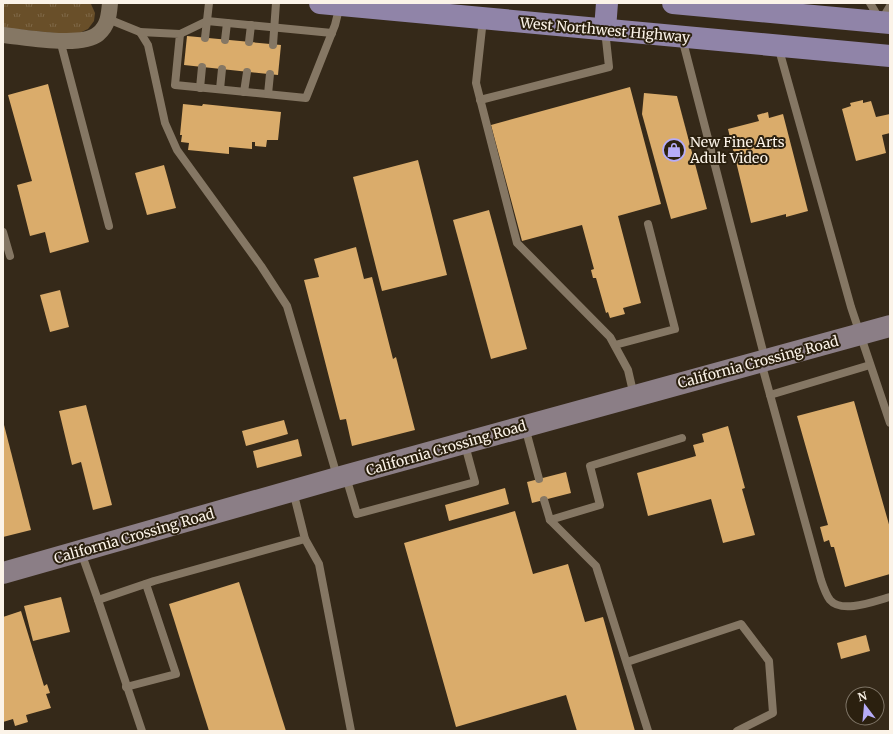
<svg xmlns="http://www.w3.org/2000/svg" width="893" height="734" viewBox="0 0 893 734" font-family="Merriweather,serif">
<defs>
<pattern id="grass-tufts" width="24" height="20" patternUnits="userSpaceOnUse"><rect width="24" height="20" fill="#694f29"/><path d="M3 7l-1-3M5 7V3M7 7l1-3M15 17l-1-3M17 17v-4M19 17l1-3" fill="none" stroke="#7f6948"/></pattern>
</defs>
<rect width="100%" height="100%" fill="#352919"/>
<polygon fill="url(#grass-tufts)" points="3,3 91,4 95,13 94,21 88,29 75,35 3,28"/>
<g fill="#daac6b">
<polygon points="187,36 281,45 278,75 184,65"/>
<polygon points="48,84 89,242 50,253 45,232 30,236 17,185 32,181 8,95"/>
<polygon points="630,87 661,204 618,216 641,303 623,308 625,314 610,318 608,312 606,313 596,278 593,278 591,270 594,269 582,225 522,241 491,125"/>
<polygon points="644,93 677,96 707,209 671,219 642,114"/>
<polygon points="863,100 863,103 871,101 876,117 890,114 890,133 882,135 886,153 856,161 842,109 851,106 850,103"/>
<polygon points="183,104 202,106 203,104 281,112 278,140 267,140 266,147 255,146 255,142 252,142 252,149 229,147 229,154 188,150 189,143 181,142 182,135 180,135"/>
<polygon points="768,112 769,118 783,114 808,211 786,217 786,214 751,223 728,129 759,121 757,115"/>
<polygon points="418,160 447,275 382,291 353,177"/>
<polygon points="164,165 176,208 147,215 135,173"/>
<polygon points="489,210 527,349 491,359 453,220"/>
<polygon points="356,247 364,279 372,277 393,359 396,357 415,430 352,446 346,419 340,420 304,280 319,277 314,259"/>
<polygon points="60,290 69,327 50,332 40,295"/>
<polygon points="854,401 890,528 890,574 845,587 834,547 831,547 829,540 824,542 820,527 828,525 797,416"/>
<polygon points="86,405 112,505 93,510 81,462 72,465 59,411"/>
<polygon points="284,420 288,434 246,446 242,431"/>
<polygon points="3,421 31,530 3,537"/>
<polygon points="728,426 745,488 742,489 755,535 723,543 711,499 648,516 637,473 696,456 693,445 704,442 702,434"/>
<polygon points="298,439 302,456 257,468 253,451"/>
<polygon points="566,472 571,493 532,503 527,482"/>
<polygon points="505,488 509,504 449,521 445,505"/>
<polygon points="515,511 533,574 568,564 585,622 603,617 635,731 577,731 566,695 456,727 404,543"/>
<polygon points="239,582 286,731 209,731 169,604"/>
<polygon points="61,597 70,632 33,641 24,606"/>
<polygon points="21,611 44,686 47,684 50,693 46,694 51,708 26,715 28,722 15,726 13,719 3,722 3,617"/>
<polygon points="866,635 870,651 841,659 837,643"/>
</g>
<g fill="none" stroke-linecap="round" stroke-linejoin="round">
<g stroke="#857764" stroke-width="8">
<polyline points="870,3 880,20"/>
<polyline points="108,19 140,32 148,45 165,123 177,150 261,266 287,306 337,476"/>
<polyline points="483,19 476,83 517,243 610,337 628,370 634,396"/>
<polyline points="881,21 890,6"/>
<polyline points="140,32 180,34 175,85 306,98 335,25 340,5"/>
<polyline points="180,34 207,21 332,33"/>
<polyline points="205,38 209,3"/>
<polyline points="682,38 765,359"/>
<polyline points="60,40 109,226"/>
<polyline points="225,40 227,23"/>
<polyline points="249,42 251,25"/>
<polyline points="273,45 276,3"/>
<polyline points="778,46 851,307 890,423"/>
<polyline points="200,88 202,67"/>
<polyline points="220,89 222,69"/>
<polyline points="244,92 247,72"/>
<polyline points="268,94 270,74"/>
<polyline points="480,100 609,67 605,30"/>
<polyline points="3,232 10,256"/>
<polyline points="615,345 675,329 648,224"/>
<path d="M 761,362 L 821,580 C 823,586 826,595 830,600 C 842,614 875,601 890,597"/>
<polyline points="770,395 870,365"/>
<polyline points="525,427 539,479"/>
<polyline points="346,477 357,514 475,482 465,445"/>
<polyline points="544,500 550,520 600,505 590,466 682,438"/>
<polyline points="550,520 596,566 648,731"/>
<polyline points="305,539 319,564 351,731"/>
<polyline points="81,552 98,600"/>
<polyline points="627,662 741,624 769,661 773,713 737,731"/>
<polyline points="126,687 176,674 146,584"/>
<polyline points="142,731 98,600 154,581 305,539 293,491"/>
</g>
<path stroke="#857764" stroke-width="16" d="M 3,35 C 25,37 81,48 98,34 C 108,26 109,15 110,3"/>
<polyline stroke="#8b7e86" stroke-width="22" points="3,573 337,478 890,326"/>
<g stroke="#9084a8" stroke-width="22">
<polyline points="320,3 890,56"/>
<polyline points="673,3 890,23"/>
<polyline points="605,29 607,3"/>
</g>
</g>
<defs>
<g id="shop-ring" transform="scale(1.15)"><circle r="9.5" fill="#2b200f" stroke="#b6acf8" stroke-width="1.5"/><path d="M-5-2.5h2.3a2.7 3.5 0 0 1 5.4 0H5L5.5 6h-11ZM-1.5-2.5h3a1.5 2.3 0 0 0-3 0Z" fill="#b6acf8"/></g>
</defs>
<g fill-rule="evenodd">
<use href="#shop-ring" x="674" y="150"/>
</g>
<g text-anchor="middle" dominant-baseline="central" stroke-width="4" stroke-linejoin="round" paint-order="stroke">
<g font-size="14" fill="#fbf3e8" stroke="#2b200f">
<text transform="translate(605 30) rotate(5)">West Northwest Highway</text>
<text transform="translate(758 362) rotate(-15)">California Crossing Road</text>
<text transform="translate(446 448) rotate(-16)">California Crossing Road</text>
<text transform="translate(134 536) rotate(-16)">California Crossing Road</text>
</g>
<g font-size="14" fill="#fbf3e8" stroke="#2b200f" text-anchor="start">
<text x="690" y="142">New Fine Arts<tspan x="690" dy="16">Adult Video</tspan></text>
</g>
</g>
<rect width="893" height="734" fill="none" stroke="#fbf3e8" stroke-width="8"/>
<g transform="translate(865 706) rotate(344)"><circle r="19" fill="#2b200f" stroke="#7e7466"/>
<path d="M0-3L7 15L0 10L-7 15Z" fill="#b6acf8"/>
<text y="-6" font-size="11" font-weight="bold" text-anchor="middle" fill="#fbf3e8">N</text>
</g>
</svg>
